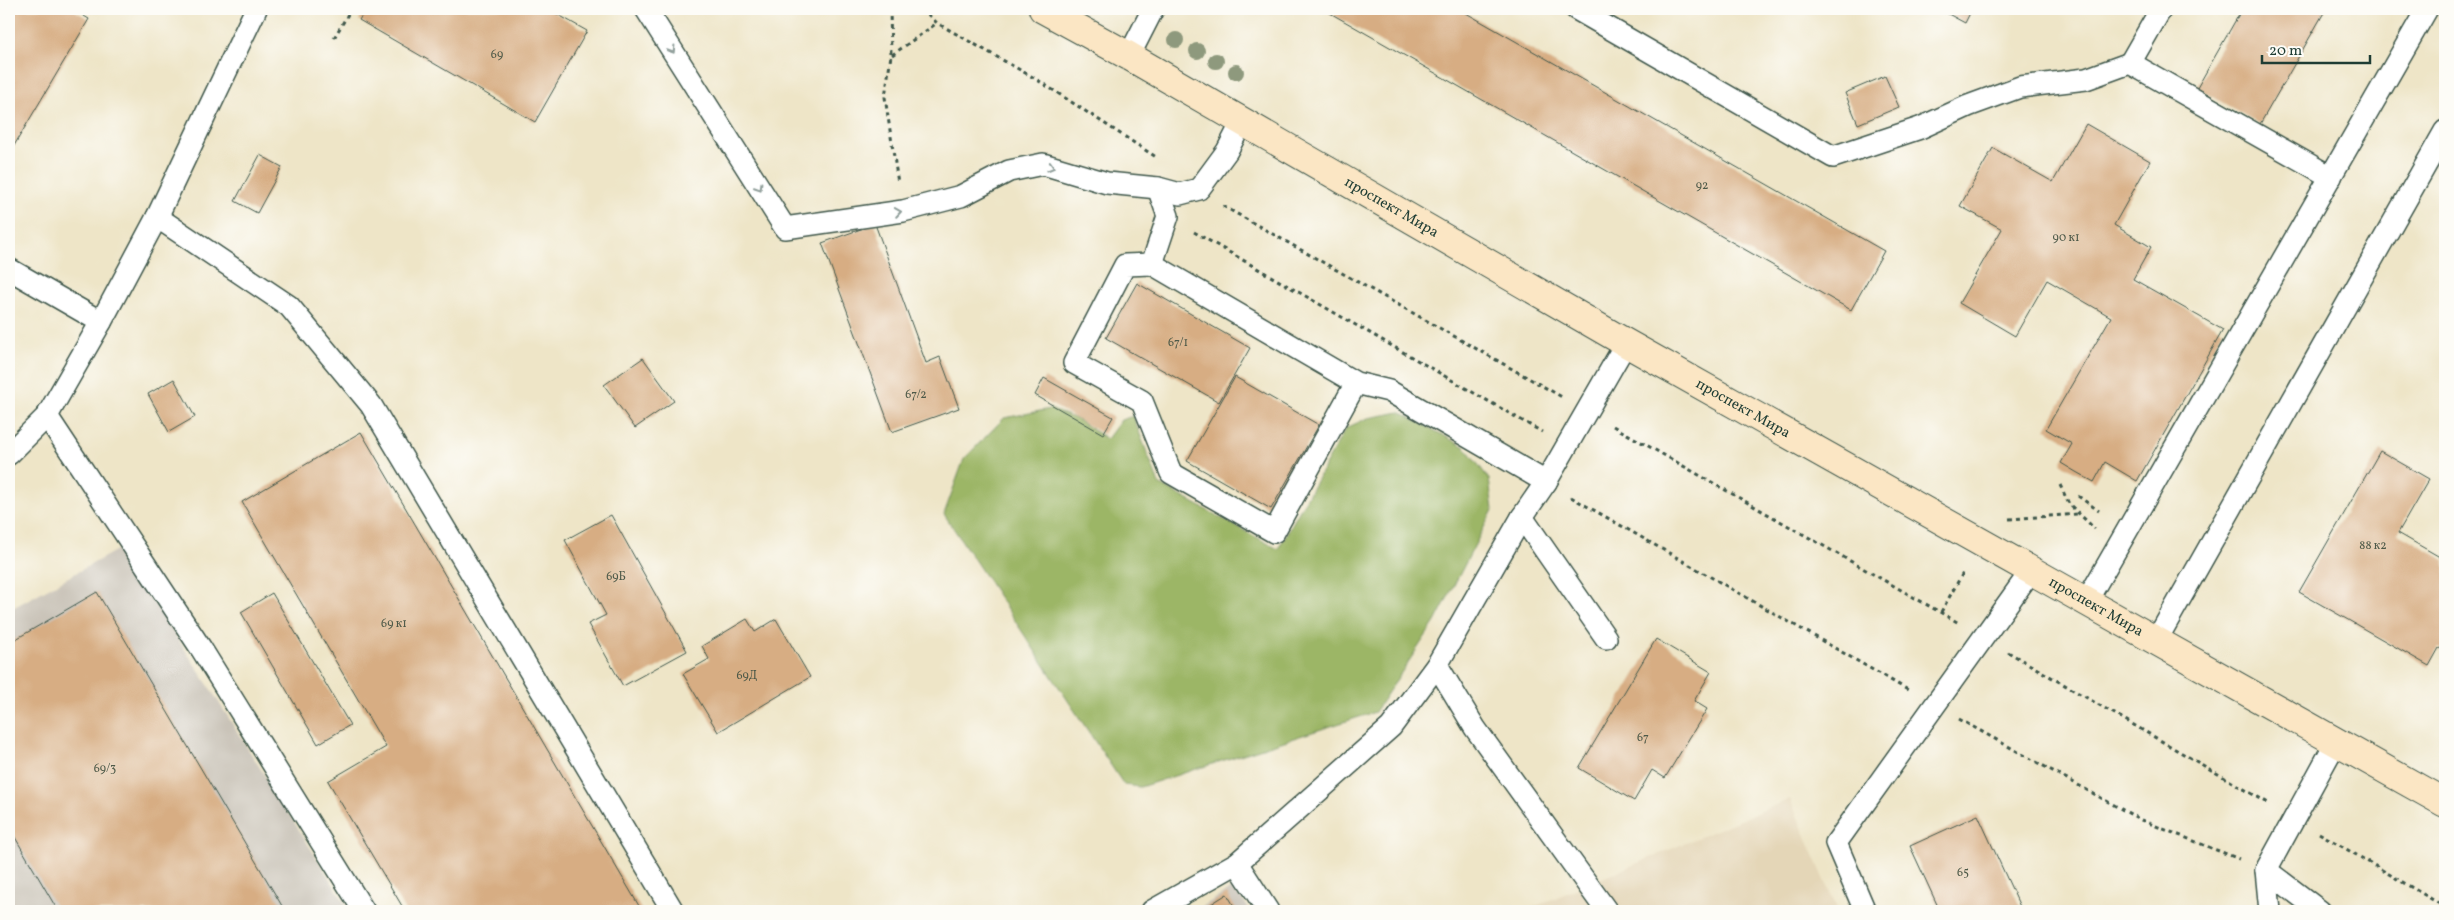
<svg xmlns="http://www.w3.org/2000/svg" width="2454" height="920" viewBox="0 0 2454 920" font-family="Vollkorn,serif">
<rect width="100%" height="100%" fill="#fdfcf7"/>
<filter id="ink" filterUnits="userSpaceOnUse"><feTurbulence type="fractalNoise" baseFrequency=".02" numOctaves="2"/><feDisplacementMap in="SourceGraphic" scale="10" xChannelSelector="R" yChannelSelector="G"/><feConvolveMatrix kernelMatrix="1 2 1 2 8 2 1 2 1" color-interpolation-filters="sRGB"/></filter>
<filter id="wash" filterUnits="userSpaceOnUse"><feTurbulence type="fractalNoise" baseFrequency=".0096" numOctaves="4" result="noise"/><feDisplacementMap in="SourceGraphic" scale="20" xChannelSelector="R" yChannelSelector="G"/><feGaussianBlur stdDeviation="1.12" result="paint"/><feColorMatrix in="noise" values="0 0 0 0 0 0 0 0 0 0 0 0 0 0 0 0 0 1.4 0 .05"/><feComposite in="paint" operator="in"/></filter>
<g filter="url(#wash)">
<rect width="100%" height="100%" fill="#eee5c7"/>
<polygon fill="#e4d6b7" points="1790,799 1838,911 1524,911"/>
<g fill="#c9c3b8">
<polygon points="119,549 208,685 350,911 9,911 9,610"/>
<polygon points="1233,888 1251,911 1195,911"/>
</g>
<polygon fill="#9cb666" stroke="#5e7a4d" points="1050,409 1076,419 1107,439 1121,420 1133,416 1159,484 1278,549 1346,428 1368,418 1400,412 1465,447 1489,479 1493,510 1435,622 1375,712 1140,787 1124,785 944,514 964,459 1004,418"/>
<g id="blocks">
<g fill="#d7ad83">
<polygon points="9,9 72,9 89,19 12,149 9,147"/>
<polygon points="366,9 548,9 587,31 535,122 359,20"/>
<polygon points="1323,9 1459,9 1884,251 1851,310"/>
<polygon points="1939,9 1972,9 1965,23"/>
<polygon points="2242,9 2326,9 2260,124 2197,88"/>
<polygon points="1885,76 1899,107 1858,124 1845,93"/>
<polygon points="2086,124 2150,161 2114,225 2151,247 2133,279 2223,330 2137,481 2105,462 2094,482 2076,472 2061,463 2072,444 2046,429 2111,317 2047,280 2015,336 1959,303 2002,229 1960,206 1993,148 2053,182"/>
<polygon points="260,155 282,167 257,213 235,201"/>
<polygon points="875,224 926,363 940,357 959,408 892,432 822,243"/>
<polygon points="1137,283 1250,348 1219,402 1106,338"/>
<polygon points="9,349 13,370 9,380"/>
<polygon points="643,358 674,401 635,428 604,385"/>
<polygon points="1235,377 1319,425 1271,509 1187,461"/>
<polygon points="1044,378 1113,417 1103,434 1035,395"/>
<polygon points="174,379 195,417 169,432 148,394"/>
<polygon points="361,432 642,911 405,911 328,781 386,747 242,502"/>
<polygon points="2380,451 2429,479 2398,533 2445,560 2445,651 2439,648 2429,666 2299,592"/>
<polygon points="611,515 687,651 623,686 588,624 606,615 565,540"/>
<polygon points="97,592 167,711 285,911 58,911 9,827 9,643"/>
<polygon points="272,593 350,725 318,744 241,612"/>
<polygon points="747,619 755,632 776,619 810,677 718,732 683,674 709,659 702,646"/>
<polygon points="1656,639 1711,672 1694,701 1707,709 1665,778 1652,770 1634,801 1579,768"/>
<polygon points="1978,815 2022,911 1940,911 1910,846"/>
<polygon points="1227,894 1237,911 1200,911"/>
</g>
</g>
</g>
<g filter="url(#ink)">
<use href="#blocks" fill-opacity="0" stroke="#3e564a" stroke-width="1"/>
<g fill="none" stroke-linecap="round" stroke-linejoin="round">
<g stroke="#3e564a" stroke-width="24">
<g id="service">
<polyline points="646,9 785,228 903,211 961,196 1009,171 1043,164 1107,183 1158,188 1180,194 1199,189 1227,151 1242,122"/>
<polyline points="1576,9 1833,157 1920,128 1968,106 2020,87 2086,79 2130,63 2331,177"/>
<polyline points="1129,56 1153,9"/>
<polyline points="2130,63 2161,9"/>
<polyline points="157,217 289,306 371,405 673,911"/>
<polyline points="1152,264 1168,216 1158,188"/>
<polyline points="9,269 101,322"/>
<polyline points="1356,383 1274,532 1171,473 1142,401 1074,363 1125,265 1152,264 1356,383 1389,391 1546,482"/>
<polyline points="47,416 202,650 364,911"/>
<polyline points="9,454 47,416 101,322 157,217 256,9"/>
<polyline points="1522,517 1606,638"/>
<polyline points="2086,602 2427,9"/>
<polyline points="2156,641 2445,131"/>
<polyline points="1437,665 1475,728 1606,910"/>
<polyline points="1237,863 1268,911"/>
<polyline points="2266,870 2320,911"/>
<polyline points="1152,911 1237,863 1391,727 1437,665 1522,517 1546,482 1626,343"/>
<polyline points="1865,911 1836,843 2031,571"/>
<polyline points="2270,911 2266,870 2336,742"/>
</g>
</g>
<g stroke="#3e564a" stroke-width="30">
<g id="secondary">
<path id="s1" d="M 1043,9 L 1129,56 L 1626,343 L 2445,803"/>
</g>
</g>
<g stroke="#3e564a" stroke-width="3" stroke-dasharray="4 4" stroke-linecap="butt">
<polyline points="890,9 891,55 885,97 898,183"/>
<polyline points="922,9 937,23 1036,79 1156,157"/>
<polyline points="334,38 351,9"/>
<polyline points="892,55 937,23"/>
<polyline points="1223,206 1562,397"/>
<polyline points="1194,232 1542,432"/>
<polyline points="1613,426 1959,623"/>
<polyline points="2060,485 2069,504 2095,529"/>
<polyline points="2078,496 2099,511"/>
<polyline points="1571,497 1908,690"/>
<polyline points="2009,519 2078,514"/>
<polyline points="1941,612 1964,571"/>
<polyline points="2008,652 2268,803"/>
<polyline points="1959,719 2141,820 2239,859"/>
<polyline points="2319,833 2445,907"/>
</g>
<use href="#service" stroke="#fff" stroke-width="21"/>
<use href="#secondary" stroke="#fbe6c4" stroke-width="28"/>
</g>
<g fill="#8e997d">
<circle cx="1176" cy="40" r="8"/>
<circle cx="1197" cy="51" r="8"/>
<circle cx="1216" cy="61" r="8"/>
<circle cx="1236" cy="72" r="8"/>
</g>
<defs><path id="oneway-chevron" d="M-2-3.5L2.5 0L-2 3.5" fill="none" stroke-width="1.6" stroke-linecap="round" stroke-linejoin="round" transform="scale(1.25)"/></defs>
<g stroke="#8f9e9a">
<use href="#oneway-chevron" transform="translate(672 50) rotate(58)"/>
<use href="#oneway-chevron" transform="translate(1051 167) rotate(16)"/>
<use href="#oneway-chevron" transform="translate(759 187) rotate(58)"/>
<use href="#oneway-chevron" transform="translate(898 212) rotate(-9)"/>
</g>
</g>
<g text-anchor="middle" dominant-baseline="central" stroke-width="4" stroke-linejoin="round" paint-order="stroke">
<g font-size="12" fill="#4d5948">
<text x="497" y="55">69</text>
<text x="1702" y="186">92</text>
<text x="2066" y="238">90 к1</text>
<text x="1178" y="343">67/1</text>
<text x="916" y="395">67/2</text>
<text x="2373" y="546">88 к2</text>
<text x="616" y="577">69Б</text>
<text x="394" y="624">69 к1</text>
<text x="747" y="676">69Д</text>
<text x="1643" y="738">67</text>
<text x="105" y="769">69/3</text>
<text x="1963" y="873">65</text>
</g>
<g font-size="15" fill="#1f3d34" stroke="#fdfcf7">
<text stroke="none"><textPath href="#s1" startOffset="401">проспект Мира</textPath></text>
<text stroke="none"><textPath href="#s1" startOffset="806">проспект Мира</textPath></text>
<text stroke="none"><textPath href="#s1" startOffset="1211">проспект Мира</textPath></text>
</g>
</g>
<rect width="2454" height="920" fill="none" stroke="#fdfcf7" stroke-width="30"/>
<path d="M2262 55v8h108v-8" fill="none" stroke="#1f3d34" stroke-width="2.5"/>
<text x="2269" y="55" font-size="15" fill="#1f3d34" stroke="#fdfcf7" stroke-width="4" paint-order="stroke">20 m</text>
</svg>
